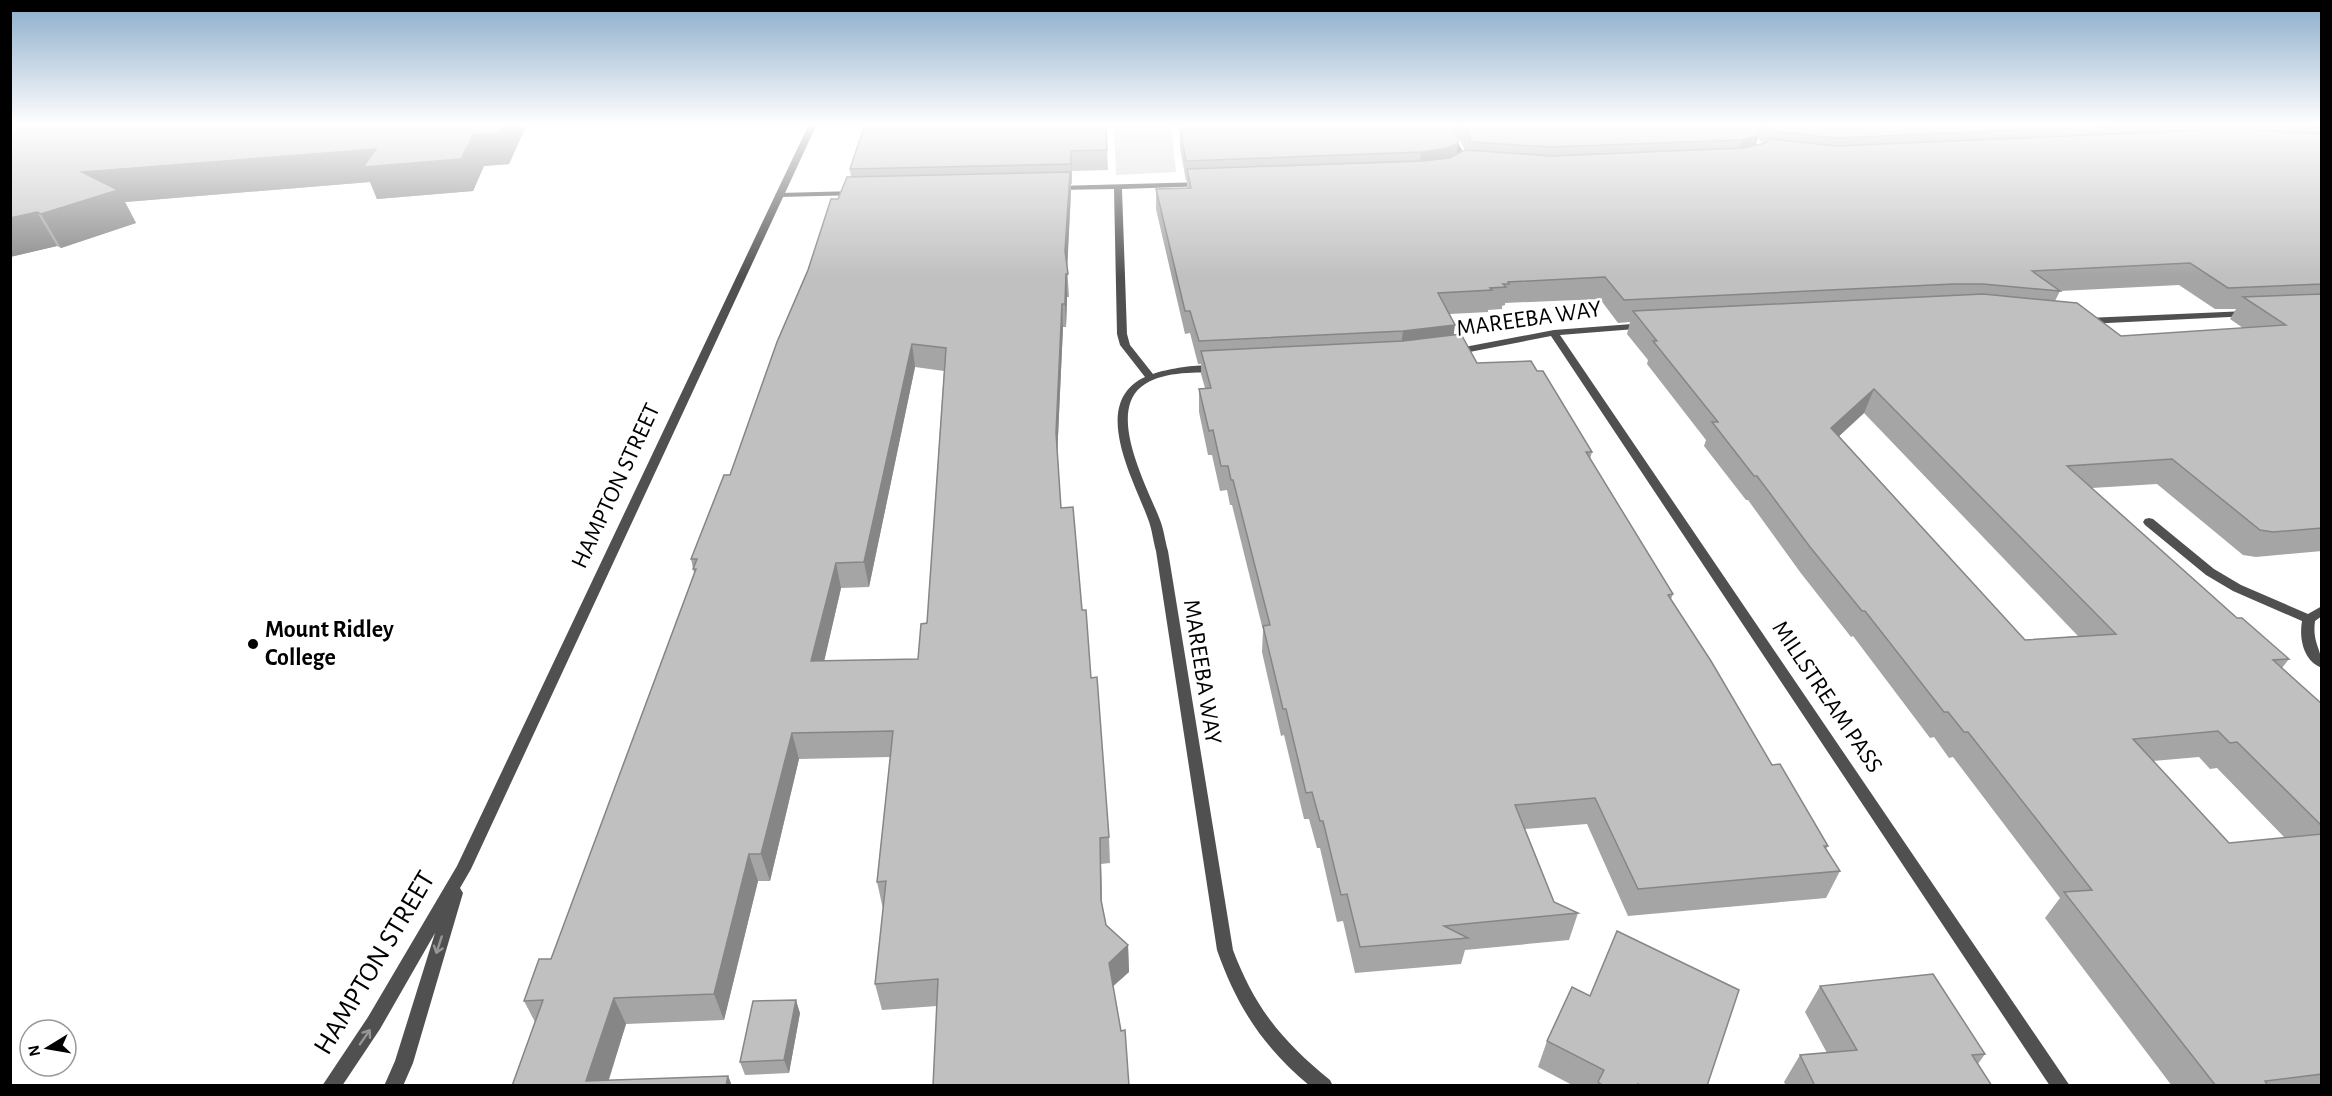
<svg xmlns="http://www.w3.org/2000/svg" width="2332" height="1096" viewBox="0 0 2332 1096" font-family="'Alegreya Sans',sans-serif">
<rect width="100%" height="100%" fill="#fff"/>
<polygon fill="#d7d7d7" points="1114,124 1171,124 1176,172 1116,175"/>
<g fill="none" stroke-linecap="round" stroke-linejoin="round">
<g fill="#505050" fill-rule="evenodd">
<polygon points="1441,124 1447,124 1465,155 1464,167 1457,165 1457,155"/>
<path d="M 1204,182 L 1208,184 L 1207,186 L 1122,189 L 1127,334 L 1130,345 L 1153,374 C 1167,369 1209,361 1221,369 L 1216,372 C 1192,373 1161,371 1141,387 C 1107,415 1148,488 1160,520 C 1164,530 1165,541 1168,551 L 1233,950 C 1255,1008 1282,1041 1330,1080 L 1333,1086 L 1310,1086 C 1263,1047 1237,1007 1217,950 L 1156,551 C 1153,540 1152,529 1148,519 C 1134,480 1089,403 1145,377 L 1120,345 L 1117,334 L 1114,189 L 1056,190 L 1052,188 L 1056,186 Z"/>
<polygon points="856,191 860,193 859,195 779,197 775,195 779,193"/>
<polygon points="2247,311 2252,314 2250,316 2087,324 2082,321 2087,318"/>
<polygon points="1645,323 1648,324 1648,328 1560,335 2070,1086 2050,1086 1551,336 1454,355 1449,352 1454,349 1554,330"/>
<path d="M 2149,518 L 2153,519 L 2214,569 L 2241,585 L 2308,614 L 2322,606 L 2322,616 L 2315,621 C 2312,644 2322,648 2322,668 C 2303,661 2299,638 2302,621 L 2233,591 L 2206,575 L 2145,525 L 2143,522 L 2145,519 Z"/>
</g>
<polygon fill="#505050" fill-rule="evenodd" points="809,124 817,124 471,869 460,888 463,893 413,1063 403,1086 384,1086 395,1061 435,933 380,1029 342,1086 322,1086 368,1017 457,866"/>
</g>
<g fill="#a5a5a5" fill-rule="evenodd">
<polygon points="10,124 527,124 509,164 484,166 473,191 377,199 370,182 125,202 136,223 61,248 57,246 10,257"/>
<path d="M 1106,124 L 1108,170 L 1072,171 L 1072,184 L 1071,184 L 1071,192 L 1067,265 L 1069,297 L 1067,297 L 1066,327 L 1063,327 L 1057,458 L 1061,508 L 1082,610 L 1109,837 L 1110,863 L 1101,864 L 1102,905 L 1106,925 L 1128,945 L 1129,972 L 1113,986 L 1129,1086 L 937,1006 L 882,1010 L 875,984 L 883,909 L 877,882 L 890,757 L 799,759 L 770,881 L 758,881 L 724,1020 L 626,1024 L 608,1080 L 728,1076 L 732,1086 L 512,1086 L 535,1022 L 524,1001 L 551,959 L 694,573 L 691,559 L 730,475 L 838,199 L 851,177 L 850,169 ZM 915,367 L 944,371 L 927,623 L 918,659 L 824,661 L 841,588 L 869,587 Z"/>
<path d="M 1187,124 L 2322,124 L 2322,551 L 2256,557 L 2243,555 L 2157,484 L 2092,488 L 2237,618 L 2289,659 L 2282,668 L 2322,704 L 2322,1086 L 2172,1086 L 2045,918 L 2060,898 L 1953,757 L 1949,758 L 1934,737 L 1930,738 L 1853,636 L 1851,637 L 1800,572 L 1748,500 L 1746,500 L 1704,446 L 1706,440 L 1647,364 L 1648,360 L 1627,334 L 1630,322 L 1618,323 L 1600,299 L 1505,303 L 1505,305 L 1502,306 L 1502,309 L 1488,310 L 1488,312 L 1450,314 L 1454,335 L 1477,363 L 1537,371 L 1592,452 L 1590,459 L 1673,594 L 1671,599 L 1772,765 L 1828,846 L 1826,849 L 1840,871 L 1826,898 L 1628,916 L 1587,824 L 1525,829 L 1554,902 L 1578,913 L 1569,940 L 1465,950 L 1461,964 L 1355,973 L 1343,921 L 1337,922 L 1320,848 L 1317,848 L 1309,819 L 1304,819 L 1284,735 L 1281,736 L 1262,652 L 1263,630 L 1232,505 L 1230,505 L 1227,490 L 1220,491 L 1212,455 L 1208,455 L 1199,412 L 1199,389 L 1205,388 L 1201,374 L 1201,364 L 1198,364 L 1190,333 L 1185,334 L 1156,209 L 1156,189 L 1187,188 L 1187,181 L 1186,181 L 1180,148 L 1180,129 L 1187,129 ZM 1458,137 L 1465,150 L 1456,155 L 1458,143 ZM 1758,138 L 1763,144 L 1756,145 ZM 2179,285 L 2215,309 L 2236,309 L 2230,319 L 2243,328 L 2121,336 L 2055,301 L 2060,291 ZM 1864,413 L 2078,636 L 2025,640 L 1839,436 ZM 2199,757 L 2210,769 L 2217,768 L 2285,838 L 2229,843 L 2153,761 Z"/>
<polygon points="1820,986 1985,1054 1978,1064 1992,1086 1786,1086 1784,1082 1800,1055 1827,1053 1805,1012"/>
<polygon points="800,1013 789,1073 745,1075 740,1062"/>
<polygon points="1547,1041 1707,1086 1574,1086 1538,1067"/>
</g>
<g fill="#868686">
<polygon points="503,124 527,124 509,164 484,166 473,191 377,199 370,182 125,202 136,223 61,248 41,214 82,172"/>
<polygon points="1759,135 1753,154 1737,159 1742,140"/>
<polygon points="1458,143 1455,163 1419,172 1421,152"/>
<polygon points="1071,151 1072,171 1072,184 1071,164"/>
<polygon points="1070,172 1071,192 1067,272 1065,251"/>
<polygon points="37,212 57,246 10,257 10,218"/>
<polygon points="1066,274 1067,297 1066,327 1065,304"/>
<polygon points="1062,304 1063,327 1057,458 1056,433"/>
<polygon points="1455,325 1452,347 1400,354 1403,331"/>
<polygon points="912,344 915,367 869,587 864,562"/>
<polygon points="1874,389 1864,413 1822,452 1831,428"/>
<polygon points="836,563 841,588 818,688 811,661"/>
<polygon points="792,733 799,759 770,881 761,854"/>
<polygon points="1100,838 1101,864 1102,927 1101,900"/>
<polygon points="749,854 758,881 724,1020 714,994"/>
<polygon points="1128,945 1129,972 1110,989 1109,963"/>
<polygon points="614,998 626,1024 607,1086 586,1081"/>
<polygon points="796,1000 800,1013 789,1073 784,1060"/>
<polygon points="728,1076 732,1086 726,1086"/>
</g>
<g fill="#c0c0c0" stroke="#868686" stroke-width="1.5" fill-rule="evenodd">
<polygon points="10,124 503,124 499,133 473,135 461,159 363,167 376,149 82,172 118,190 41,214 37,212 10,218"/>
<polygon points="865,124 1106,124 1107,150 1071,151 1071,164 850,169"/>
<polygon points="1189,124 1451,124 1458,136 1458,143 1444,149 1421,152 1186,161 1180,129 1189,129"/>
<polygon points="1464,124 1752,124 1760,132 1759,135 1742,140 1551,147 1470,142 1470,135"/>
<polygon points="1768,124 2103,124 2106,126 1837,138 1772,131 1770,126"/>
<polygon points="2123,124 2152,124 2125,125"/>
<polygon points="2282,124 2322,124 2322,126"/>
<polygon points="2232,129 2322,134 2322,284 2228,288 2190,263 2032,271 2060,291 1983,284 1953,284 1624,300 1605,277 1508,282 1509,284 1503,284 1506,287 1490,288 1492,290 1438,293 1455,325 1403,331 1199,341 1190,311 1185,311 1156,189 1191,188 1187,169 1422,161 1450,158 1465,150 1551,156 1743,148 1766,143 1770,139 1837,146"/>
<path d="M 1070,172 L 1065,251 L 1068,274 L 1066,274 L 1065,304 L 1062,304 L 1056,433 L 1061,508 L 1073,507 L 1082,610 L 1086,610 L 1091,678 L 1097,677 L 1109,837 L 1100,838 L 1101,900 L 1106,925 L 1128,945 L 1109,963 L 1121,1031 L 1125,1030 L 1129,1086 L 933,1086 L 938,979 L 875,984 L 886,881 L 877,882 L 893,731 L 792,733 L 761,854 L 749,854 L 714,994 L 614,998 L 586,1081 L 728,1076 L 726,1086 L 512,1086 L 543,1000 L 524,1001 L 539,959 L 551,959 L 696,569 L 693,569 L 697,559 L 691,559 L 724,475 L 730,475 L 777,342 L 808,270 L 831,199 L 838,199 L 847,177 ZM 912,344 L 946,348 L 927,623 L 921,624 L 918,659 L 811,661 L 836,563 L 864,562 Z"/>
<path d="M 1983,294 L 2077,303 L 2121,336 L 2286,325 L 2243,297 L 2322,294 L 2322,528 L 2273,532 L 2260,530 L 2172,459 L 2067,466 L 2237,618 L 2242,618 L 2289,659 L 2273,660 L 2322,704 L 2322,826 L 2237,742 L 2230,743 L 2218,731 L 2133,739 L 2229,843 L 2322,834 L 2322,1074 L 2265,1081 L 2268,1086 L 2216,1086 L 2064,892 L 2092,890 L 1968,732 L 1964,732 L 1948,712 L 1944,712 L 1865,611 L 1862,611 L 1810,547 L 1757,476 L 1754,476 L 1712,422 L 1718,422 L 1653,341 L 1657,341 L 1633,311 ZM 1874,389 L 2116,634 L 2025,640 L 1831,428 Z"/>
<polygon points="1461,334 1477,363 1531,361 1537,371 1543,371 1592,452 1586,452 1673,594 1668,595 1711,661 1772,765 1780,764 1828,846 1824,846 1840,871 1638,889 1595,798 1515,805 1554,902 1578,913 1444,926 1468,938 1360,947 1347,894 1341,895 1323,821 1320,821 1312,792 1306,793 1286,709 1283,709 1263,626 1270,625 1233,480 1231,480 1228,466 1221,466 1213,430 1209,431 1199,389 1211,388 1201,351 1403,341"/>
<polygon points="1617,931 1739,990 1707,1086 1640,1086 1638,1084 1637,1086 1604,1086 1598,1082 1604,1070 1547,1041 1572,987 1590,996"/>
<polygon points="1933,974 1985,1054 1972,1055 1992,1086 1815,1086 1800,1055 1857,1050 1820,986"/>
<polygon points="796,1000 784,1060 740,1062 753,1001"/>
</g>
<defs><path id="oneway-shaft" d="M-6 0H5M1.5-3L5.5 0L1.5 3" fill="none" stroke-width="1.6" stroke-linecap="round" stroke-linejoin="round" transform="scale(1.5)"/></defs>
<g stroke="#969696">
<use href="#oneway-shaft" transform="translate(439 945) rotate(108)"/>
<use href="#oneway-shaft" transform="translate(365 1037) rotate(-55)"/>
</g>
<linearGradient id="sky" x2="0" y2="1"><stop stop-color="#8aabca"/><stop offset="0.45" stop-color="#fff"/><stop offset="1" stop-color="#fff" stop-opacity="0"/></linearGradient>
<rect width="2332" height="277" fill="url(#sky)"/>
<circle fill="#000" stroke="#fff" stroke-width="2" cx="253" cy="644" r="6"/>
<g text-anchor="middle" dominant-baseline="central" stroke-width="5" stroke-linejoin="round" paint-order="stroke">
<g font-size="24" fill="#000" stroke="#fff">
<text transform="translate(1529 319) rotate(-8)">MAREEBA WAY</text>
<text transform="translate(616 486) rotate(-65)">HAMPTON STREET</text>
<text transform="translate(1202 672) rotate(81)">MAREEBA WAY</text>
<text transform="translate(1827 697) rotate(56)">MILLSTREAM PASS</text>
</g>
<g font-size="24" font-weight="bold" fill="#000" stroke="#fff" text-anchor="start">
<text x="265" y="630">Mount Ridley<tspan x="265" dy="28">College</tspan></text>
</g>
<g font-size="28" fill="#000" stroke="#fff">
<text transform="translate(375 963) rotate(-59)">HAMPTON STREET</text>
</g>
</g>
<rect width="2332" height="1096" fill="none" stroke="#000000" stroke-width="24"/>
<g transform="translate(48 1048) rotate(259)"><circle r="28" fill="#ffffff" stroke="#999999" stroke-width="1.5"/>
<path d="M0-4.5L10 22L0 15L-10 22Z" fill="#000000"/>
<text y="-9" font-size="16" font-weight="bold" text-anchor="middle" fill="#000000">N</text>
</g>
</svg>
